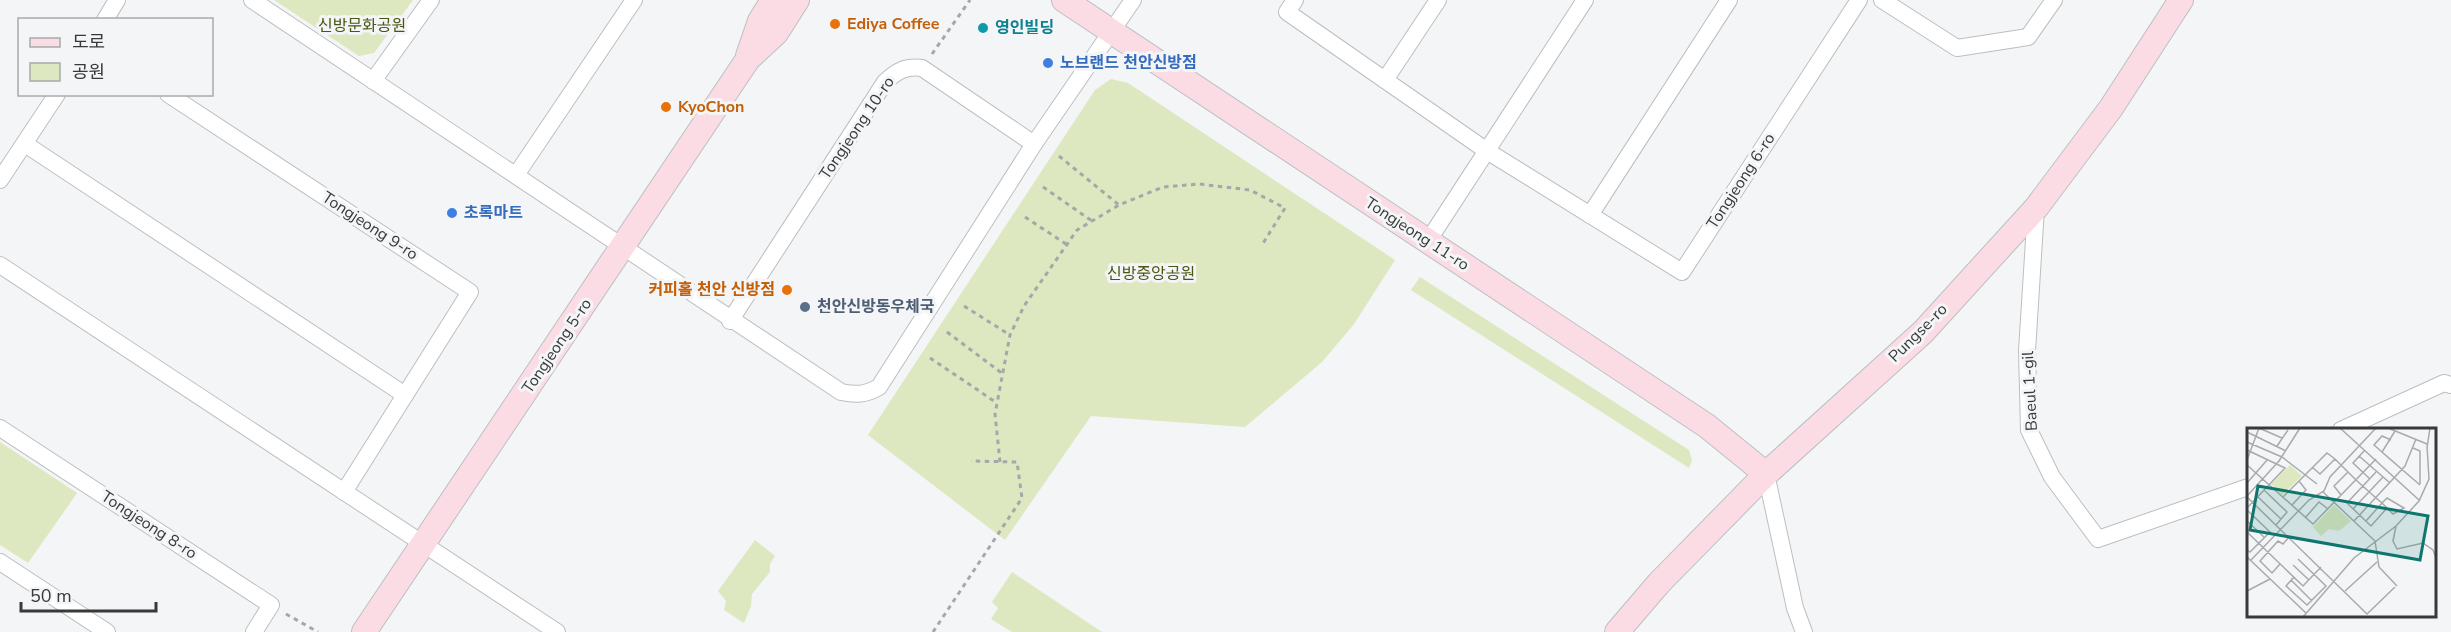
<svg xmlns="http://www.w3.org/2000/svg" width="2451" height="632" viewBox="0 0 2451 632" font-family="'Nunito Sans','Noto Sans KR',sans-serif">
<rect width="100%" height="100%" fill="#f3f5f7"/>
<g fill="#dde7c0">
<polygon points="274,0 413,0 374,53 359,56"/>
<polygon points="1111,79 1128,83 1395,260 1354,324 1322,362 1245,427 1091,416 1005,540 868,435 1095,90"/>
<polygon points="1420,277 1689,450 1692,461 1689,468 1411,290"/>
<polygon points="0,442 77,493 28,563 0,545"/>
<polygon points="755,540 775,556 770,564 770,572 752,594 751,606 744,623 724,610 726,601 718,591"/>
<polygon points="1012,572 1102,632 1012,632 991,619 998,608 992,602"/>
</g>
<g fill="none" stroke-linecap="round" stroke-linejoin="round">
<g stroke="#bcbfc1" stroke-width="18">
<g id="street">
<path d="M 252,0 L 841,392 C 856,395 865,395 879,387 L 1034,144 L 1133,0"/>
<polyline points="1295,0 1287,12 1487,151 1682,272 1859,0"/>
<polyline points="1882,0 1957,48 2028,37 2054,0"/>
<polyline points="105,20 117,0"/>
<polyline points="1385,80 1438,0"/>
<polyline points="373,81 431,0"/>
<polyline points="168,94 470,292 344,492"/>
<polyline points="25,144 405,395"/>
<polyline points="516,175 634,0"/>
<polyline points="0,180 57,94"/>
<polyline points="2036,208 2027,351 2029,430 2052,477 2098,539 2248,487"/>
<polyline points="1590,215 1729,0"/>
<polyline points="1428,241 1585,0"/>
<polyline points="0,265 557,632"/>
<path d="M 730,321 L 885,82 C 897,71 905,66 922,68 L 1034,144"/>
<polyline points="0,428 271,605 254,632"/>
<polyline points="2341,430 2444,383 2451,385"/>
<polyline points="1766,474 1795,608 1804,632"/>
<polyline points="0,562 107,632"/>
</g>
</g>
<g stroke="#bcbfc1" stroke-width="26">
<g id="secondary">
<polyline points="1064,0 1707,426 1766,474"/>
<polyline points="748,56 760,21 773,0"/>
<polyline points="364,632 748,59 776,33 797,0"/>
<polyline points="1617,632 1659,583 1766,474 1923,332 2036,208 2111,108 2181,0"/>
</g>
</g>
<g stroke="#a5a7a8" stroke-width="3" stroke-dasharray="4.5 4.5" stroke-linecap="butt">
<polyline points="932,54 970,0"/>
<polyline points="1059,156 1119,205"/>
<polyline points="1043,187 1092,221"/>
<polyline points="1025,217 1066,244"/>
<polyline points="964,306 1010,335"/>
<polyline points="947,332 1003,374"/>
<polyline points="930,358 997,403"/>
<polyline points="1000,462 995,414 1010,335 1024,306 1077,230 1119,205 1163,187 1199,184 1250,190 1285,208 1262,245"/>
<polyline points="286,614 318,632"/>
<polyline points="933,632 1022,498 1017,462 971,461"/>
</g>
<use href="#street" stroke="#fff" stroke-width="16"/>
<use href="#secondary" stroke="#fcdce4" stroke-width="24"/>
</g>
<g fill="#e8710a" stroke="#f3f5f7" stroke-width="2">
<circle cx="835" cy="24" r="6"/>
<circle cx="666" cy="107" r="6"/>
<circle cx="787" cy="290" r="6"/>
</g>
<circle fill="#0f9aa8" stroke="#f3f5f7" stroke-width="2" cx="983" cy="28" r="6"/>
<g fill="#3f7fe0" stroke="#f3f5f7" stroke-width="2">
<circle cx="1048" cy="63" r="6"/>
<circle cx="452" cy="213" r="6"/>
</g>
<circle fill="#5c6f8a" stroke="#f3f5f7" stroke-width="2" cx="805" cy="307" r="6"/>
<g text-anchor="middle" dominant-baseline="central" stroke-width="6" stroke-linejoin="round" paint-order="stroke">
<g font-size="16" font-weight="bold" fill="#c56008" stroke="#f3f5f7" text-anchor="start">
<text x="847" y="24">Ediya Coffee</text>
<text x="678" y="107">KyoChon</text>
<text x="775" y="290" text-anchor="end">커피홀 천안 신방점</text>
</g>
<g font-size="16" fill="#4b5612" stroke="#f3f5f7">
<text x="362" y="26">신방문화공원</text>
<text x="1151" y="274">신방중앙공원</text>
</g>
<g font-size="16" font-weight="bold" fill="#0d838f" stroke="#f3f5f7" text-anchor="start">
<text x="995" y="28">영인빌딩</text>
</g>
<g font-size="16" font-weight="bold" fill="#366cbe" stroke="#f3f5f7" text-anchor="start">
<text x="1060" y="63">노브랜드 천안신방점</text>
<text x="464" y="213">초록마트</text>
</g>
<g font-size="16" fill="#38393a" stroke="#f3f5f7">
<text transform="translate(857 128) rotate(-56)">Tongjeong 10-ro</text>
<text transform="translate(1741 181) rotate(-57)">Tongjeong 6-ro</text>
<text transform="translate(370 226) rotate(33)">Tongjeong 9-ro</text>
<text transform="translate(1417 234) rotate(33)">Tongjeong 11-ro</text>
<text transform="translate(1918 333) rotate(-45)">Pungse-ro</text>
<text transform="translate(557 346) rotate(-56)">Tongjeong 5-ro</text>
<text transform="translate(2030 391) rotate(-93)">Baeul 1-gil</text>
<text transform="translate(149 525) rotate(33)">Tongjeong 8-ro</text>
</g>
<g font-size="16" font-weight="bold" fill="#4e5e75" stroke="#f3f5f7" text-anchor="start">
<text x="817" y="307">천안신방동우체국</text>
</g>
</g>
<g transform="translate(2247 428)">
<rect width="189" height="189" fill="#f3f5f7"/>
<path d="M 43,37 L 55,48 L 35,67 L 24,56 ZM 87,77 L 104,93 L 92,103 L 82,101 L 74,108 L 66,99 Z" fill="#dde7c0"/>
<path fill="none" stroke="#a8aaab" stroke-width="1.5" d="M 12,0 L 35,10M 93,0 L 172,72M 141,0 L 180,16M 148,3 L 135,24 L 173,57M 0,4 L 39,23M 0,14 L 35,29 L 70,56M 30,18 L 41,2M 166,20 L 173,23 L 173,56M 180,20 L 183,0M 0,22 L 38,40 L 0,80M 118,22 L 106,35 L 123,51M 135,24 L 127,17 L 135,8 L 144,12M 112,28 L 143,55M 0,32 L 12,0M 0,37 L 66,96 L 129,31M 65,39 L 73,46 L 88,31M 129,44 L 100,75 L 124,98 L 140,80M 0,55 L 21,31M 17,62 L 40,84 L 29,97M 76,64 L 128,113 L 132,139 L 150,158M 94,67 L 87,58 L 101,44M 0,68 L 32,33 L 53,0M 0,69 L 120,186 L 148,159M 11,69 L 34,91M 36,69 L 80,25 L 88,31 L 109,52 L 129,70 L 135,75 L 146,86 L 157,80 L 140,70 L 135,75 L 119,93M 45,77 L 59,62 L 52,53M 106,81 L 136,49M 0,82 L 23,104 L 3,124 L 0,122M 58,90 L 72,74 L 81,81M 0,93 L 17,109M 107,93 L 158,38 L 169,11M 149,98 L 146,113 L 150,121 L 176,115 L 186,122 L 189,130M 0,104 L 56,158 L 74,139M 0,129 L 59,185M 4,132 L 62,72 L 77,63 L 83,49 L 129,0M 33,136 L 25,145 L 13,133 L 31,113 L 36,116 L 42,109M 46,137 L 62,152M 47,149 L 39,158 L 60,177 L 79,158 L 51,131M 44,152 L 65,173M 0,163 L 23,151M 98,163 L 130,134M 56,189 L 107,130 L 149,98 L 172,73 L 182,51 L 180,18"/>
<path fill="#0f766e" fill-opacity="0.15" stroke="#0f766e" stroke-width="3" d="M 11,58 L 181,88 L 173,132 L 3,102 Z"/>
<rect width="189" height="189" fill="none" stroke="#38393a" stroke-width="3"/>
</g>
<rect x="18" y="18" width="195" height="78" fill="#f3f5f7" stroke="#a8aaab" stroke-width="1.5"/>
<rect x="30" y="38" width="30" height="9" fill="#fcdce4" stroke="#a8aaab" stroke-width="1.5"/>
<text x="72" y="48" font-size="18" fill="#38393a">도로</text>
<rect x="30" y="63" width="30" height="18" fill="#dde7c0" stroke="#a8aaab" stroke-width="1.5"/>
<text x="72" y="78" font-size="18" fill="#38393a">공원</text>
<path d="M21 602v9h135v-9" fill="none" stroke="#38393a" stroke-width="3"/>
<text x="30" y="602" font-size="18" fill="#38393a" stroke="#f3f5f7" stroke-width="4.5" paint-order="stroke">50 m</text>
</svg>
